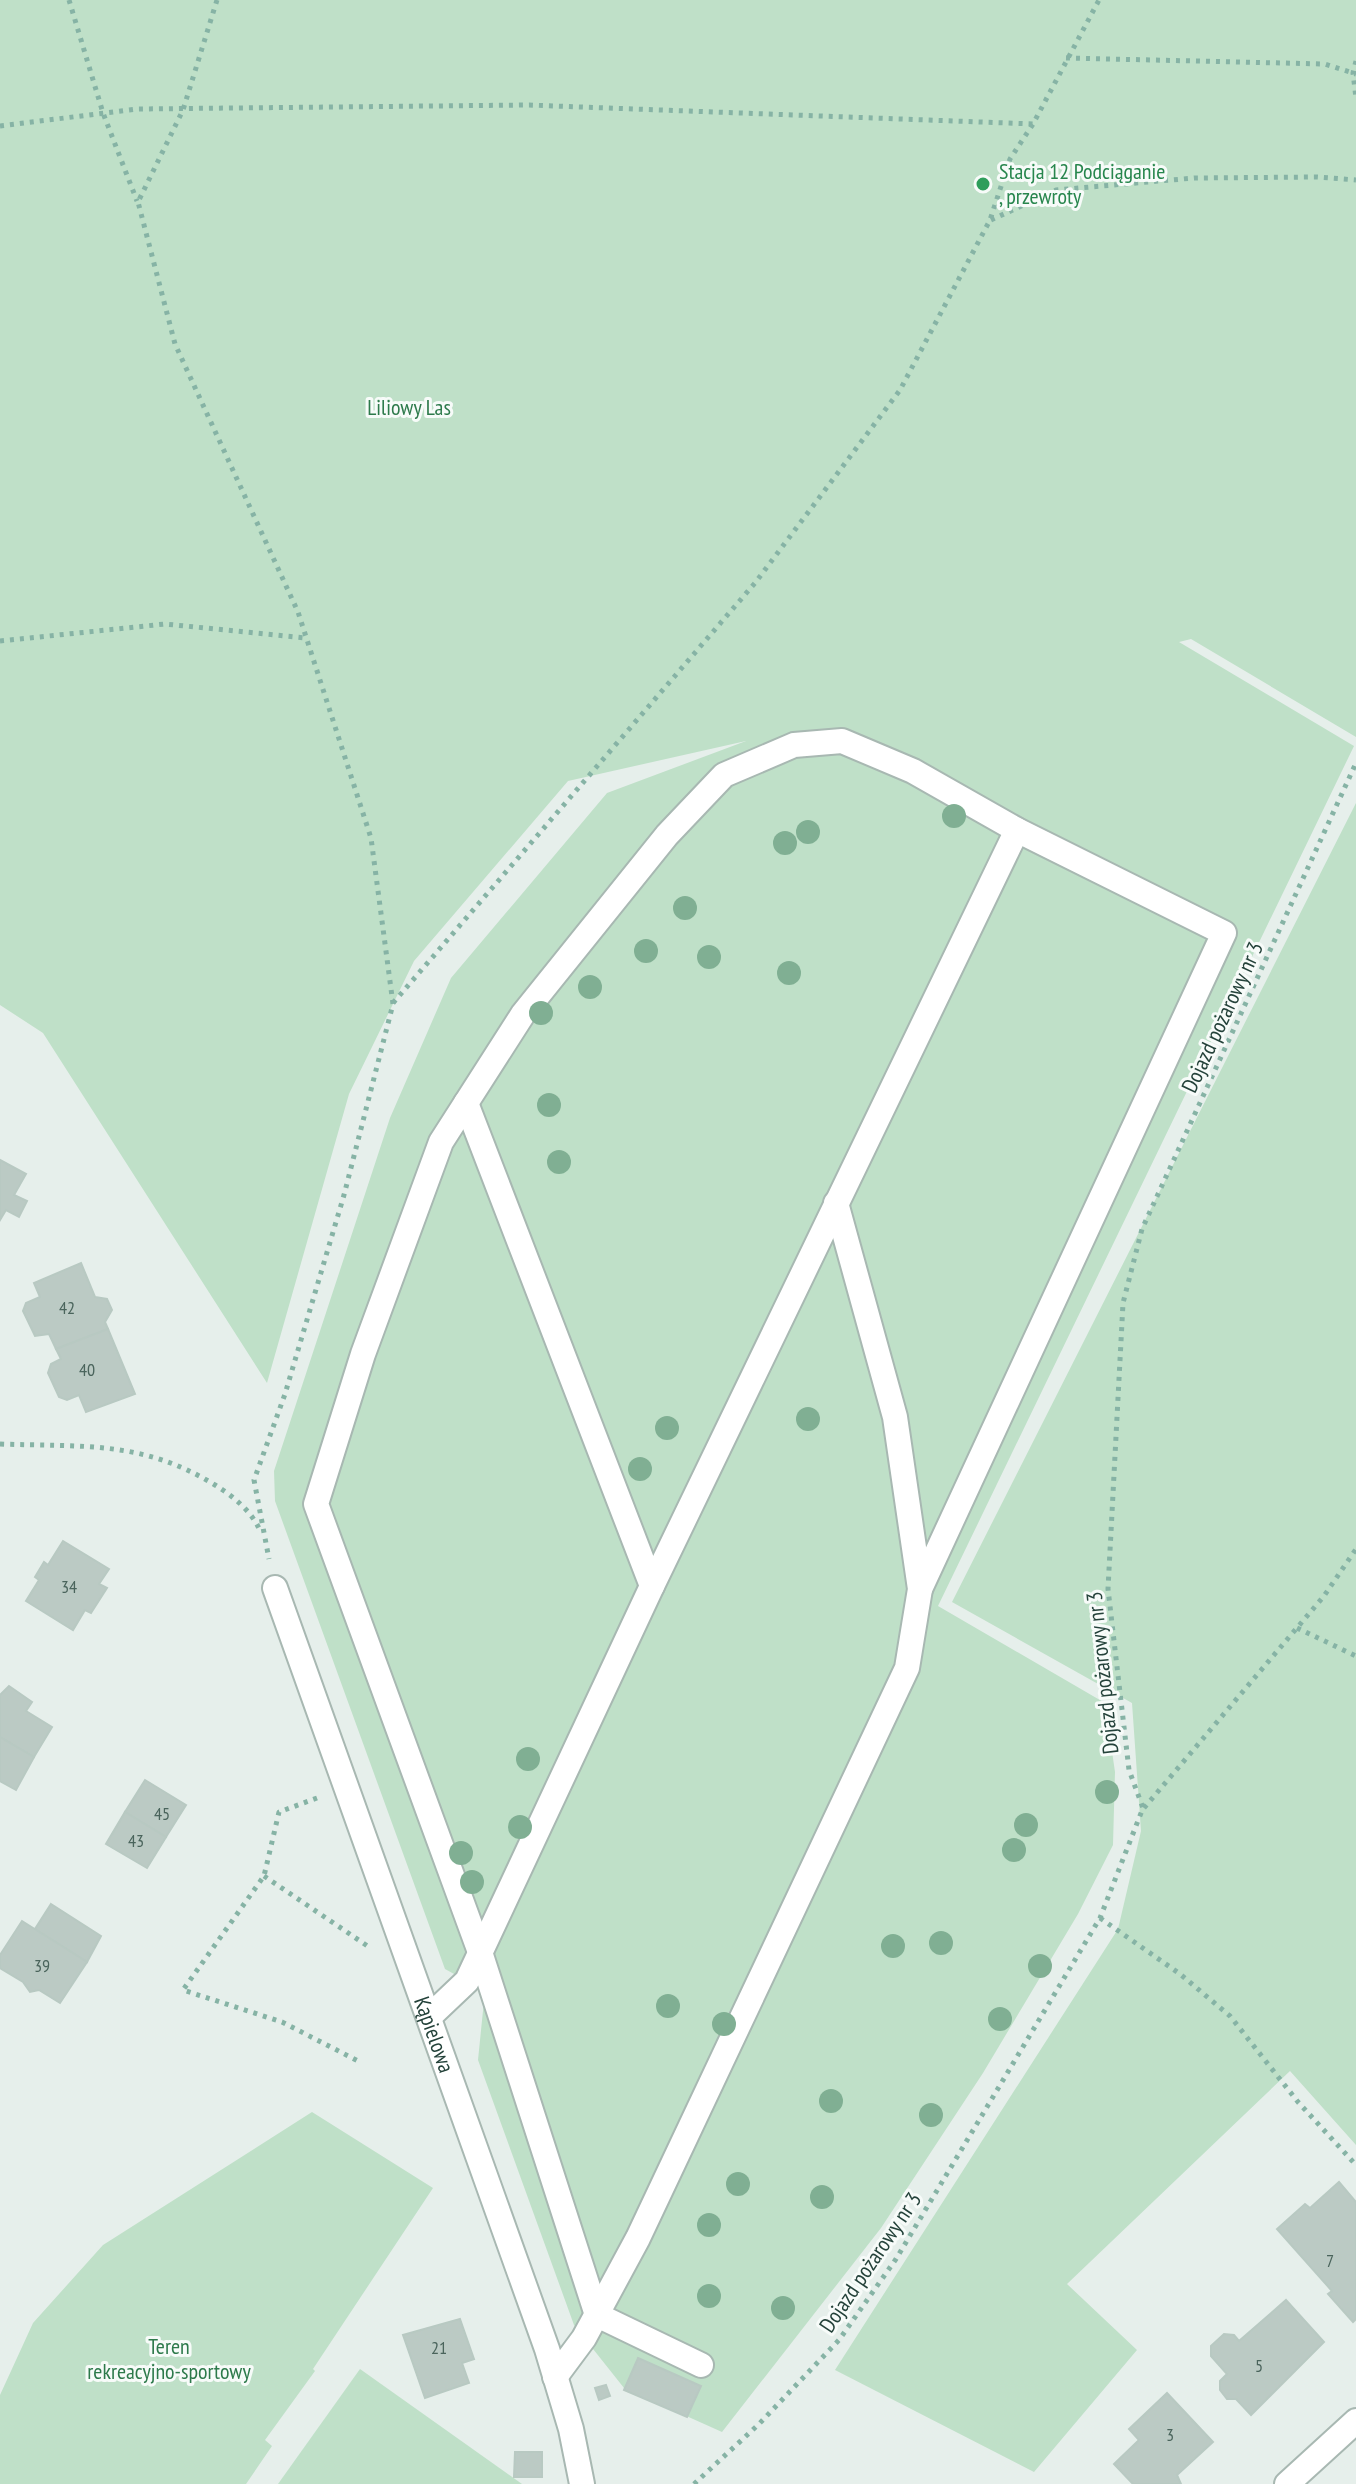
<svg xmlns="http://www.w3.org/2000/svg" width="1356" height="2484" viewBox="0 0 1356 2484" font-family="'PT Sans Narrow',sans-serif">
<rect width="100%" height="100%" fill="#e6efeb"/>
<g fill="#bfe0c8">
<polygon points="0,0 1356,0 1356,737 1191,639 1179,642 1354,746 938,1606 1105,1703 1115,1772 1113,1845 1078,1914 983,2073 881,2228 722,2432 624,2388 574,2325 478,2060 485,1991 445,1969 275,1501 274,1471 390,1118 451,978 607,793 746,741 568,781 414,961 349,1094 267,1383 43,1033 0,1005"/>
<polygon points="1356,803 1356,2145 1290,2071 1067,2284 1137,2350 1034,2472 835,2370 1118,1929 1141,1831 1132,1703 952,1602"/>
<polygon points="312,2112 433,2188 313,2369 315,2371 265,2440 272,2446 246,2484 0,2484 0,2395 33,2323 103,2245"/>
<polygon points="360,2369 522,2484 278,2484"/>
</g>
<g fill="#bbcac4" stroke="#b8c9c2" stroke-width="2">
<polygon points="0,1160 26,1174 14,1195 27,1201 19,1217 6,1210 0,1220"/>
<polygon points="81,1263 95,1297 107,1299 112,1310 105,1322 108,1329 56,1349 49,1334 35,1336 23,1311 26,1303 40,1297 34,1283"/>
<polygon points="108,1329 135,1394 86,1412 79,1395 67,1400 59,1397 48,1373 51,1364 61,1359 56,1349"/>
<polygon points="63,1541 109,1569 99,1584 107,1588 91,1613 85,1610 73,1630 26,1601 39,1580 35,1577 44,1562 48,1565"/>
<polygon points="9,1686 32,1702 26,1711 52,1727 34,1757 0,1737 0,1695"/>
<polygon points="0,1737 34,1757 16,1790 0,1781"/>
<polygon points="145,1780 186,1805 166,1837 125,1812"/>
<polygon points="125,1812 166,1837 147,1868 106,1844"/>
<polygon points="51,1904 101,1936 87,1962 35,1929"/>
<polygon points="22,1921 87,1962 60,2003 39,1990 30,1992 23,1982 0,1968 0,1955"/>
<polygon points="1339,2182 1356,2202 1356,2319 1353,2322 1328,2294 1332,2291 1277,2229 1305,2204 1310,2208"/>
<polygon points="1286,2300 1324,2342 1251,2415 1236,2399 1227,2399 1220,2390 1220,2381 1227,2374 1211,2356 1211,2346 1224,2334 1234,2335 1239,2341"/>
<polygon points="460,2319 474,2359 462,2363 469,2383 425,2398 403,2335"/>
<polygon points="638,2358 701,2386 687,2417 624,2390"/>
<polygon points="606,2385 610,2396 599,2400 595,2388"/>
<polygon points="1167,2393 1213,2442 1177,2475 1181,2484 1133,2484 1114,2464 1139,2440 1129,2429"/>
<polygon points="515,2452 542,2452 542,2477 514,2477"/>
</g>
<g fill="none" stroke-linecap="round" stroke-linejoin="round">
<g stroke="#a8b8b2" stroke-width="28">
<g id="minor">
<polyline points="466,1103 652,1586"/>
<path id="s1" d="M 275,1588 L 547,2349 L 571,2429 L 582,2484"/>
<polyline points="429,2017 467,1981 652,1586 1017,830"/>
<polyline points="701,2365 597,2315 480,1952 316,1504 363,1354 441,1142 523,1014 667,835 724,775 794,745 842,741 913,771 1017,830 1224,933 920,1589"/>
<polyline points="555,2377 584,2338 638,2238 907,1668 920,1589 895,1417 836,1203"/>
<polyline points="1287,2484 1356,2421"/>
</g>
</g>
<g stroke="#86b3a5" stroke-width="5" stroke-dasharray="4 6" stroke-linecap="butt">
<polyline points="69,0 103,113 137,201"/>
<polyline points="217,0 183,110 138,202 175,344 298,612 371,838 393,1004 344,1195 285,1394 254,1480 269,1559"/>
<polyline points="1066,58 1325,64 1356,74"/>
<polyline points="1356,61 1353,73 1356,98"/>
<polyline points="0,126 137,109 529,105 1033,124"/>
<polyline points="991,220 1056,190 1194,178 1317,177 1356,180"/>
<polyline points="0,641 165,624 306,638"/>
<polyline points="393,1003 755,583 900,390 990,220 1010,159 1033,124 1099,0"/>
<path d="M 0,1444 C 82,1447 142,1440 215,1485 C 233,1496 253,1512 261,1533"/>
<polyline points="1297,1628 1356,1656"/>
<polyline points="317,1798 279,1812 264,1876 183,1990 282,2022 360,2062"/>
<polyline points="1144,1808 1324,1596 1356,1549"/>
<polyline points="264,1876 369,1947"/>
<polyline points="1100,1918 1180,1974 1230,2016 1298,2102 1356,2165"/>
<polyline points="694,2484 759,2424 839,2340 896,2259 1100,1918 1143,1808 1129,1770 1108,1589 1123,1303 1142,1229 1356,763"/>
</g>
<use href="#minor" stroke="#fff" stroke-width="24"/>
</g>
<g fill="#80af93">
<circle cx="954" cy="816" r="12"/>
<circle cx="808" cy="832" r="12"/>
<circle cx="785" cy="843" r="12"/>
<circle cx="685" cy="908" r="12"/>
<circle cx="646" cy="951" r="12"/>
<circle cx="709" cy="957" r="12"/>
<circle cx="789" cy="973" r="12"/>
<circle cx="590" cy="987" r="12"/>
<circle cx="541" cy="1013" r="12"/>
<circle cx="549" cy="1105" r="12"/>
<circle cx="559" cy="1162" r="12"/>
<circle cx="808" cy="1419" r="12"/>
<circle cx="667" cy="1428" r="12"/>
<circle cx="640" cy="1469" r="12"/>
<circle cx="528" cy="1759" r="12"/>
<circle cx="1107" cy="1792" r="12"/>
<circle cx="1026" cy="1825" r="12"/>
<circle cx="520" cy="1827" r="12"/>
<circle cx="1014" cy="1850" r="12"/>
<circle cx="461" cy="1853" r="12"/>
<circle cx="472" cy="1882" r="12"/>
<circle cx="941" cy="1943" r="12"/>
<circle cx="893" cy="1946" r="12"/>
<circle cx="1040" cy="1966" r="12"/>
<circle cx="668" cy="2006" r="12"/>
<circle cx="1000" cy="2019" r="12"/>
<circle cx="724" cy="2024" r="12"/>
<circle cx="831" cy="2101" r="12"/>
<circle cx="931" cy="2115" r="12"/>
<circle cx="738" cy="2184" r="12"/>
<circle cx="822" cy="2197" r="12"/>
<circle cx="709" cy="2225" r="12"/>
<circle cx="709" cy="2296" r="12"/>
<circle cx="783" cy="2308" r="12"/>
</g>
<circle fill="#2e9e5b" stroke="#f7fbf9" stroke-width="3" cx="983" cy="184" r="8"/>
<g text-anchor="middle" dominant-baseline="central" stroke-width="6" stroke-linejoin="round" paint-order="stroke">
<g font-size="18" fill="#4a645c">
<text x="67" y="1307">42</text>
<text x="87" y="1369">40</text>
<text x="69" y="1586">34</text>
<text x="162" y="1813">45</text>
<text x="136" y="1840">43</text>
<text x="42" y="1965">39</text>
<text x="1330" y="2260">7</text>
<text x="439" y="2347">21</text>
<text x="1259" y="2365">5</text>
<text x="1170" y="2434">3</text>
</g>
<g font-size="22" fill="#27864d" stroke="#f7fbf9" text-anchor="start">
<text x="999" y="171">Stacja 12 Podciąganie<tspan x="999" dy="25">, przewroty</tspan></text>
</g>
<g font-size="22" fill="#2d7a4b" stroke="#f7fbf9">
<text x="409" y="407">Liliowy Las</text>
<text x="169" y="2346">Teren<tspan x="169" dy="25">rekreacyjno-sportowy</tspan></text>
</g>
<g font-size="22" fill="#24423a" stroke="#f7fbf9">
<text transform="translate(1222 1017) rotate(-65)">Dojazd pożarowy nr 3</text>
<text transform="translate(1102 1673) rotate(-96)">Dojazd pożarowy nr 3</text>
<text stroke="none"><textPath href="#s1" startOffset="474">Kąpielowa</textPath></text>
<text transform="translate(870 2262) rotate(-56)">Dojazd pożarowy nr 3</text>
</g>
</g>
</svg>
